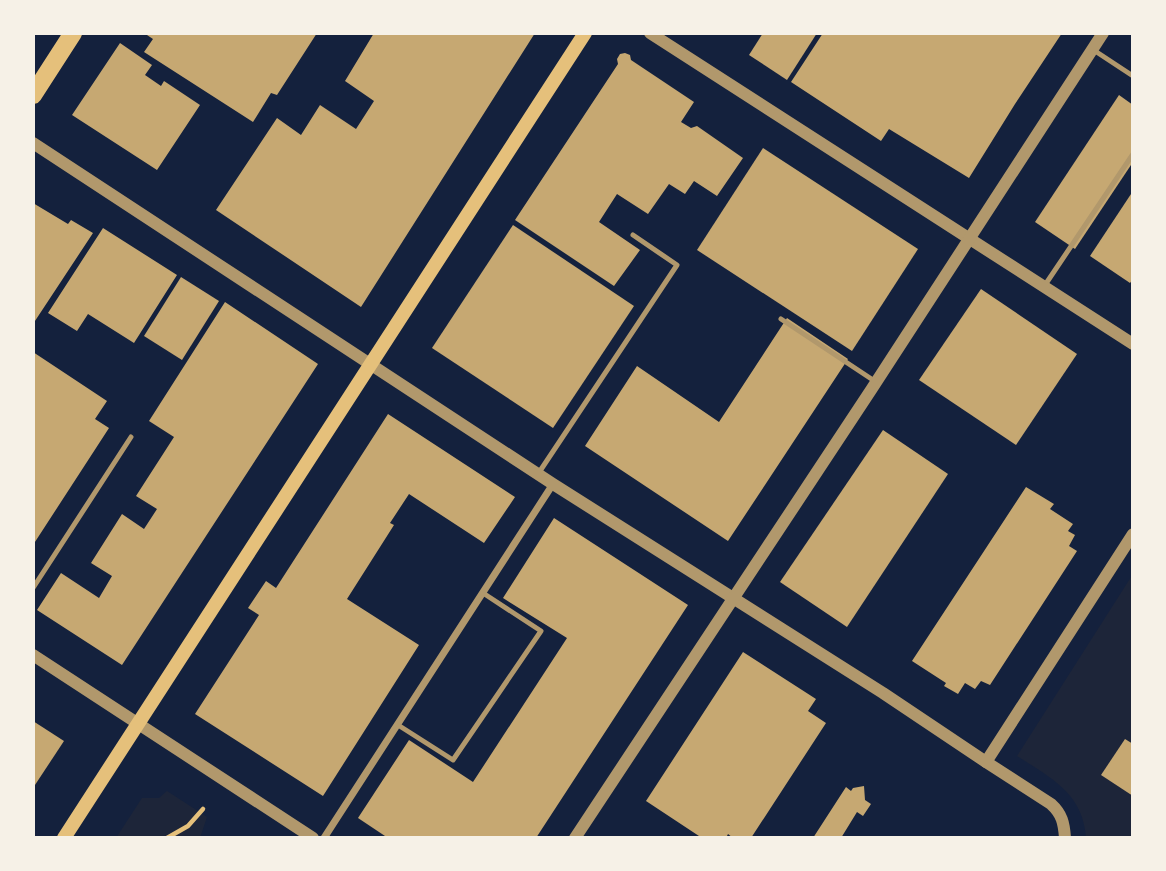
<svg xmlns="http://www.w3.org/2000/svg" width="1166" height="871" viewBox="0 0 1166 871" font-family="'PT Serif',serif">
<rect width="100%" height="100%" fill="#14213d"/>
<g fill="#1d2539">
<path d="M 1133,574 L 1133,838 L 1086,838 C 1083,793 1051,778 1017,756 Z"/>
<polygon points="167,791 207,817 200,838 116,838 142,798 159,798"/>
</g>
<g fill="#c6a872">
<polygon points="144,33 317,33 277,95 271,93 253,122 144,52 153,39"/>
<polygon points="374,33 535,33 361,307 216,210 277,118 301,135 320,105 356,129 374,101 345,81"/>
<polygon points="763,33 817,33 787,80 749,55"/>
<polygon points="823,33 1062,33 1015,104 969,178 889,129 881,141 791,82"/>
<polygon points="120,43 152,65 145,75 161,86 164,81 200,105 157,170 72,115"/>
<polygon points="625,53 630,55 631,60 694,102 681,122 691,128 697,126 743,158 717,196 694,181 685,194 669,184 648,214 617,194 599,222 640,250 614,286 515,220 618,64 617,59 620,54"/>
<polygon points="1119,95 1133,105 1133,162 1075,249 1035,222"/>
<polygon points="763,148 918,249 852,351 697,250"/>
<polygon points="1133,191 1133,279 1130,283 1090,256"/>
<polygon points="33,203 68,224 71,220 93,233 33,324"/>
<polygon points="513,225 634,306 553,428 432,348"/>
<polygon points="103,228 177,275 134,343 88,314 77,331 48,313"/>
<polygon points="181,277 219,301 182,360 144,336"/>
<polygon points="981,289 1077,354 1016,445 919,380"/>
<polygon points="225,302 318,364 122,665 37,610 61,573 99,598 112,576 91,563 122,514 144,529 157,509 136,496 174,437 149,421"/>
<polygon points="787,318 848,359 728,541 585,446 637,366 719,422"/>
<polygon points="33,352 107,401 95,419 109,428 33,545"/>
<polygon points="388,414 515,497 484,543 409,494 390,523 394,525 347,599 419,645 323,796 195,714 259,615 248,608 266,581 276,588"/>
<polygon points="883,430 948,474 847,627 780,582"/>
<polygon points="1026,487 1054,504 1050,509 1073,524 1068,531 1075,535 1069,546 1077,551 990,685 981,681 975,689 965,683 958,694 944,686 946,683 912,661"/>
<polygon points="554,518 688,605 536,838 388,838 358,818 409,740 473,782 567,638 503,598"/>
<polygon points="743,652 816,699 808,711 826,723 751,838 733,838 728,834 726,838 702,838 646,801"/>
<polygon points="33,721 64,741 33,788"/>
<polygon points="1125,739 1133,744 1133,796 1101,775"/>
<polygon points="864,786 865,800 871,804 863,816 857,812 841,838 813,838 846,787 851,791 853,788"/>
</g>
<g fill="none" stroke-linecap="round" stroke-linejoin="round">
<polyline stroke="#e5c07b" stroke-width="4.5" points="167,838 188,826 203,809"/>
<g stroke="#b1986c" stroke-width="5">
<polyline points="1092,49 1133,76"/>
<polyline points="1045,285 1133,154"/>
<polyline points="781,319 876,382"/>
<polyline points="538,474 677,265 633,235"/>
<polyline points="33,588 131,437"/>
<polyline points="398,725 453,760 541,631 483,593"/>
</g>
<polyline stroke="#b1986c" stroke-width="7" points="324,838 553,484"/>
<g stroke="#b1986c" stroke-width="12">
<polyline points="650,33 1133,344"/>
<polyline points="33,143 553,484 883,693 986,762"/>
<polyline points="33,655 313,838"/>
<polyline points="575,838 871,390 1103,33"/>
<path d="M 1065,838 C 1064,823 1062,814 1051,804 L 986,762 L 1133,534"/>
</g>
<polyline stroke="#e5c07b" stroke-width="14" points="64,838 585,33"/>
<polyline stroke="#e5c07b" stroke-width="18" points="33,95 73,33"/>
</g>
<rect width="1166" height="871" fill="none" stroke="#f6f1e7" stroke-width="70"/>
</svg>
